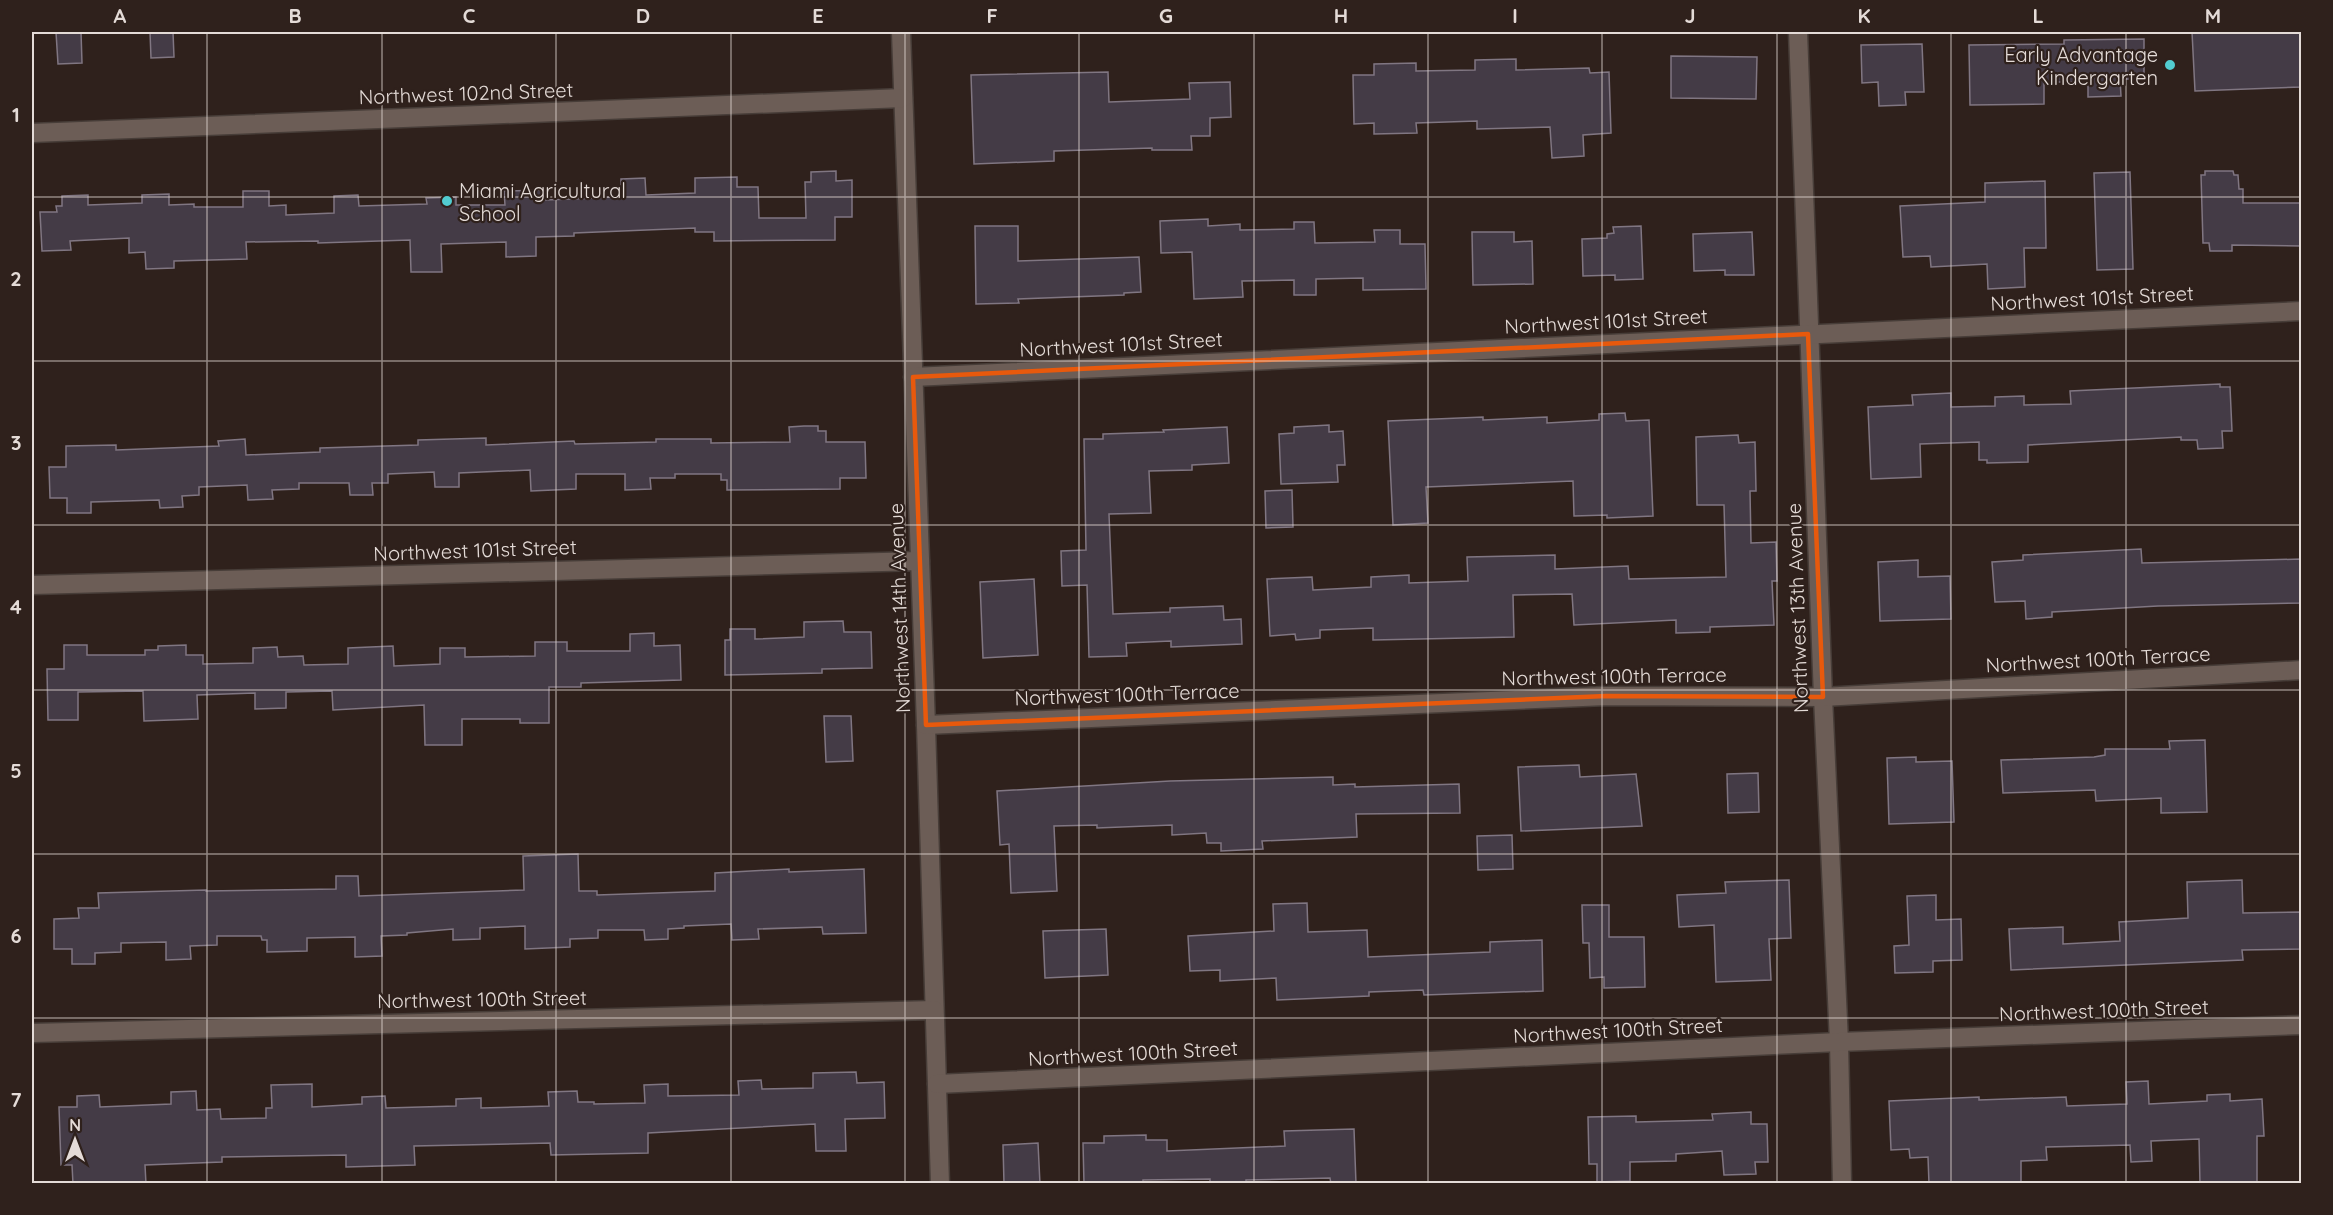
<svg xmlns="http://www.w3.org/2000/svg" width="2333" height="1215" viewBox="0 0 2333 1215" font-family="Quicksand,sans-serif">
<rect width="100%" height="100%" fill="#2f211c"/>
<g fill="#443b46" stroke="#807682" stroke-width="1.5">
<polygon points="56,32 81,32 82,63 58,64"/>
<polygon points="150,32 173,32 174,57 151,58"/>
<polygon points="2192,32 2301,32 2301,87 2195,91"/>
<polygon points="2144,39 2144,79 2120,79 2121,96 2088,97 2088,82 2044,82 2044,104 1970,105 1969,45 2064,44 2064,40"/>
<polygon points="1922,44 1924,92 1905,92 1906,105 1879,106 1878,82 1862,83 1861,45"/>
<polygon points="1671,56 1757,57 1756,99 1671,98"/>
<polygon points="1516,59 1516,70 1589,68 1590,73 1609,72 1611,133 1583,135 1584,156 1552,158 1550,127 1477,129 1477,121 1416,123 1417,133 1374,134 1374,123 1354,124 1353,75 1374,75 1374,64 1416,63 1416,71 1475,70 1475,60"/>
<polygon points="1108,72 1109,102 1190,99 1189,83 1230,82 1231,117 1210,118 1210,136 1191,136 1192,150 1152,150 1152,148 1054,151 1054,161 974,164 971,75"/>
<polygon points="836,171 836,181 852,180 852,217 835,217 835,240 714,241 714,232 695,232 695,228 574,233 574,236 536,237 536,256 506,257 506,242 441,244 442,272 411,272 410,240 318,243 318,241 246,242 247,259 174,261 174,268 146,269 145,252 129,253 129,238 70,241 71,250 42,251 40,212 57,212 56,206 62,206 62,196 88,195 88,205 142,203 142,195 169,194 169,205 194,204 194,207 243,207 243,191 269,191 269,206 286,205 286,215 334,213 334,196 358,195 359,206 427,204 426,198 456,197 456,205 505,205 504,191 545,190 545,200 599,198 621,196 621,179 645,178 646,195 695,193 695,178 737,177 737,187 758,187 759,218 806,218 805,182 811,182 811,172"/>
<polygon points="2205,171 2233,171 2234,175 2238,175 2239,189 2243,189 2243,203 2301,203 2301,246 2232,245 2232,251 2210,251 2209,243 2203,243 2201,175 2205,175"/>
<polygon points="2130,172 2133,269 2097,270 2094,173"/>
<polygon points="2045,181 2046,248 2024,248 2025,287 1988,289 1987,264 1931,267 1930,256 1903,257 1900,206 1985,202 1985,183"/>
<polygon points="1208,219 1208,226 1240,224 1240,230 1294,229 1294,222 1314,222 1315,243 1375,242 1374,230 1400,230 1400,244 1425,244 1426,289 1363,290 1363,278 1316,279 1316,295 1294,295 1294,280 1242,281 1243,297 1194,299 1192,252 1161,253 1160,221"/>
<polygon points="975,226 1018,226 1018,261 1139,257 1141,292 1124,293 1124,295 1018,299 1019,303 976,304"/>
<polygon points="1641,226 1643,279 1615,280 1615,275 1583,276 1582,239 1607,238 1607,234 1614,233 1613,227"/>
<polygon points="1472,232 1514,232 1514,242 1532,241 1533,284 1473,285"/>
<polygon points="1752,232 1754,275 1725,275 1725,270 1694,271 1693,234"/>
<polygon points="2220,384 2220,387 2230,387 2232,431 2222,431 2223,448 2198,449 2197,440 2181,440 2181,437 2028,445 2028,462 1987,463 1987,460 1979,460 1979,442 1920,444 1921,477 1871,479 1868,407 1913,405 1912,395 1951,393 1951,407 1995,406 1995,397 2024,396 2024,405 2071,404 2070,391"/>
<polygon points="1625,413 1626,421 1649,420 1653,516 1607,518 1607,515 1574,516 1573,481 1426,487 1428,523 1393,525 1388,421 1483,417 1483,420 1547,417 1547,423 1599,420 1599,414"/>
<polygon points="1329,425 1329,432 1343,431 1345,465 1337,465 1338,482 1281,484 1279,434 1294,433 1294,427"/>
<polygon points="804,426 818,426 818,431 826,431 826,442 865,442 866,478 840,478 840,489 727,490 727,480 721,480 721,474 675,474 675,478 650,478 651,489 625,490 625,474 576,474 576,489 531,491 530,470 459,473 459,487 435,487 434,472 388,474 388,483 372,483 373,495 350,495 349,483 299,483 299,489 272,490 273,499 248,500 247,485 199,487 199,495 182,496 183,507 160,508 159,500 91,502 91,513 67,513 67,498 50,498 49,467 66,467 66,446 116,445 116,450 219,446 218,441 245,439 246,455 320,452 320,448 418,445 418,440 486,438 486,445 574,441 575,444 656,442 656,439 711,439 711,443 790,442 789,427"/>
<polygon points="1227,427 1229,463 1192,465 1192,470 1149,471 1151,513 1109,514 1113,614 1170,612 1170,608 1223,606 1224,620 1241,619 1242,644 1171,647 1171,641 1126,643 1127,656 1089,657 1087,585 1062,586 1061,551 1086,550 1084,439 1103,439 1103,434 1164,432 1163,430"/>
<polygon points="1738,435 1739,443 1755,442 1756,491 1750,491 1751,543 1776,542 1777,581 1772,581 1774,625 1710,627 1710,632 1676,633 1676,620 1574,625 1572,594 1513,595 1514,637 1373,640 1373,628 1320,630 1320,638 1296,640 1295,634 1270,636 1267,579 1312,577 1313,590 1371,587 1371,577 1409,575 1409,583 1468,581 1467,557 1555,555 1555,569 1628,566 1629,579 1726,577 1724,505 1697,505 1696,437"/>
<polygon points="1292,490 1293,527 1266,528 1265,491"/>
<polygon points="2141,549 2142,563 2301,559 2301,603 2158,606 2052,612 2052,617 2026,619 2025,601 1995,602 1992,562 2023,560 2023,555"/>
<polygon points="1918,560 1918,577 1950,576 1951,619 1880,621 1878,562"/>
<polygon points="1034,579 1038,655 983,658 980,582"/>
<polygon points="843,621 844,632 871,632 872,668 822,669 822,673 725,675 725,640 730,640 730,629 755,629 755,639 804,637 804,622"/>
<polygon points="654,633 654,646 680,645 681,680 581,683 581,687 549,687 549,723 520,723 520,719 462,719 462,745 425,745 424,705 333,710 332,691 286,692 286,708 255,709 255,693 197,695 198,719 144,721 143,691 78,692 78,720 48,720 47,669 64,669 64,645 87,645 87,655 145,655 145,650 158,650 158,646 186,645 186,655 203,655 203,664 253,663 253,648 277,647 278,657 303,656 304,665 348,664 348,648 393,646 394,666 440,664 440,648 465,648 465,657 535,656 535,642 567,642 567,651 630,651 630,634"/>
<polygon points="824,716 851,716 853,761 826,762"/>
<polygon points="2205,740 2207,812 2161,813 2161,798 2096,801 2095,790 2003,793 2001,760 2094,757 2105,755 2105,749 2170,749 2169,741"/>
<polygon points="1916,757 1916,762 1952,761 1954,822 1889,824 1887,758"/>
<polygon points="1579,765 1580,777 1636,774 1642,826 1521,831 1518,767"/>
<polygon points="1758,773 1759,812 1728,813 1727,774"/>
<polygon points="1333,777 1333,785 1355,784 1355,787 1459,784 1460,813 1356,814 1357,837 1262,841 1263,849 1221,851 1221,843 1207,843 1206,833 1172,835 1172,825 1097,828 1097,825 1054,826 1057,891 1011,893 1009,844 1000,845 997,791 1170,781"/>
<polygon points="1512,835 1513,869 1478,870 1477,836"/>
<polygon points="578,854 579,891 597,891 597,895 715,891 715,873 789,869 789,872 864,869 866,933 823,934 822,927 758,929 759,939 732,940 731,924 684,926 684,928 668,929 668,939 645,940 644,930 598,930 598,938 570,939 570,947 525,949 525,926 480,928 480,939 453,940 453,929 407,933 407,935 381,936 382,956 355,957 355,937 307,938 307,951 267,952 267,940 262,940 261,936 217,936 217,945 190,946 191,959 166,960 166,942 121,943 121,952 95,953 95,964 72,964 72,949 54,949 54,919 79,918 78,908 99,908 98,893 206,890 206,891 336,889 336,876 358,876 359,896 524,890 523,856"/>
<polygon points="1789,880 1791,938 1769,939 1771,980 1716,982 1714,925 1679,927 1677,895 1726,893 1725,882"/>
<polygon points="2242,880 2243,913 2301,912 2301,949 2242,950 2243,960 2011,970 2009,929 2063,927 2063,944 2120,941 2119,922 2188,918 2187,882"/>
<polygon points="1936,895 1936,920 1961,919 1962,960 1933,961 1933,972 1895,973 1894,946 1909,945 1907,896"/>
<polygon points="1307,903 1308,932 1367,930 1368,957 1490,952 1490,942 1542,940 1543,991 1424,995 1423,990 1369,992 1369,996 1277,1000 1276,978 1220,981 1220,970 1190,971 1188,936 1274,931 1273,904"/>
<polygon points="1582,905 1609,905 1609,937 1644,937 1645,987 1604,988 1604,977 1590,978 1589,943 1583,943"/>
<polygon points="1106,929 1108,975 1045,978 1043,931"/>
<polygon points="856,1072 857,1083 884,1082 885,1118 845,1119 846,1151 816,1151 815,1124 648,1133 648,1153 551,1155 550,1143 414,1146 415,1165 346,1167 346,1155 222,1157 222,1162 145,1165 146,1184 73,1184 72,1165 61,1165 59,1107 77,1107 77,1096 99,1095 100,1107 171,1104 171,1092 196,1091 197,1110 220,1109 221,1119 266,1118 266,1108 272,1108 271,1085 312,1084 312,1107 362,1104 362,1097 385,1096 386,1108 456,1106 456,1099 481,1098 481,1108 549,1106 548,1092 577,1091 578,1102 594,1102 594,1104 645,1103 644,1085 668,1084 668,1096 739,1095 738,1081 761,1080 762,1089 813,1088 813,1073"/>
<polygon points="2148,1081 2149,1104 2207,1101 2207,1095 2230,1094 2230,1101 2262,1099 2264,1136 2257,1136 2257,1184 2200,1184 2199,1139 2151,1141 2152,1161 2131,1162 2130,1145 2046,1147 2047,1160 2021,1161 2021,1184 1929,1184 1928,1157 1910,1158 1909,1149 1891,1150 1889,1101 1979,1097 1979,1100 2066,1097 2067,1106 2127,1104 2126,1082"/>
<polygon points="1751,1112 1751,1124 1767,1124 1768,1162 1755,1162 1756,1174 1724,1175 1722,1151 1676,1154 1676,1161 1630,1162 1630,1181 1597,1182 1597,1164 1589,1164 1588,1117 1636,1116 1636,1122 1713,1120 1712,1114"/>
<polygon points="1354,1129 1356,1184 1331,1184 1330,1178 1246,1180 1246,1183 1225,1184 1210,1184 1210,1179 1143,1180 1143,1184 1084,1184 1083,1143 1104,1143 1104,1136 1146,1135 1146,1140 1167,1140 1167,1151 1285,1146 1284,1131"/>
<polygon points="1038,1143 1040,1184 1004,1184 1003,1145"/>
</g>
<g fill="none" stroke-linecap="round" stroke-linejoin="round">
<g stroke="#473d38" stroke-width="21">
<g id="minor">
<polyline points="901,32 926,725 940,1184"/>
<polyline points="1798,32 1823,697 1839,1042 1842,1184"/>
<polyline points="32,133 903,98"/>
<polyline points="913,377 2302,311"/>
<polyline points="32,585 920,561"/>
<polyline points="926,725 1606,696 1823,697 2302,670"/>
<polyline points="32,1033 934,1010"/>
<polyline points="937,1084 1839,1042 2302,1025"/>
</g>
</g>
<use href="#minor" stroke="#6c5d56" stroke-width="18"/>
</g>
<path fill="none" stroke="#e8590c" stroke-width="4.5" stroke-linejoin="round" d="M 1808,334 L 1823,697 L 1606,696 L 926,725 L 913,377 Z"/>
<path fill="none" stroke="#e4dbd7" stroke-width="1.5" stroke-opacity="0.55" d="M 207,32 L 207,1184M 382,32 L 382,1184M 556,32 L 556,1184M 731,32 L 731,1184M 905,32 L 905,1184M 1079,32 L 1079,1184M 1254,32 L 1254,1184M 1428,32 L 1428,1184M 1602,32 L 1602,1184M 1777,32 L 1777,1184M 1951,32 L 1951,1184M 2126,32 L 2126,1184M 32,197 L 2302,197M 32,361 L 2302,361M 32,525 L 2302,525M 32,690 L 2302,690M 32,854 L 2302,854M 32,1018 L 2302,1018"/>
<g fill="#52ccd0" stroke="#2f211c" stroke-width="2">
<circle cx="2170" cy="65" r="6"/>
<circle cx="447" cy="201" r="6"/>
</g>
<g text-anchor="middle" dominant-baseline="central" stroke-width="4.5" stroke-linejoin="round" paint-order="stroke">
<g font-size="20" fill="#e4dbd7" stroke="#2f211c" text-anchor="end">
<text x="2158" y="54">Early Advantage<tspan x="2158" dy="23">Kindergarten</tspan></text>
<text x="459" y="190" text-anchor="start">Miami Agricultural<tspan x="459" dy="23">School</tspan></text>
</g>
<g font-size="20" fill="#e4dbd7" stroke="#2f211c">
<text transform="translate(466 93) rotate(-2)">Northwest 102nd Street</text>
<text transform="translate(2092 298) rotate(-3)">Northwest 101st Street</text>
<text transform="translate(1606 321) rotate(-3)">Northwest 101st Street</text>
<text transform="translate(1121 344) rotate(-3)">Northwest 101st Street</text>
<text transform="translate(475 550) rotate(-2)">Northwest 101st Street</text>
<text transform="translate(899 608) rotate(-92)">Northwest 14th Avenue</text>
<text transform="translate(1797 608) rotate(-92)">Northwest 13th Avenue</text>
<text transform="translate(2098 659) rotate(-3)">Northwest 100th Terrace</text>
<text transform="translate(1614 676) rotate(-1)">Northwest 100th Terrace</text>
<text transform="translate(1127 694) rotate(-2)">Northwest 100th Terrace</text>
<text transform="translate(482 999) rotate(-1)">Northwest 100th Street</text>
<text transform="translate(2104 1010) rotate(-2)">Northwest 100th Street</text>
<text transform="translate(1618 1030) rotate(-3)">Northwest 100th Street</text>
<text transform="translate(1133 1053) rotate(-3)">Northwest 100th Street</text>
</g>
</g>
<rect width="2333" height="1215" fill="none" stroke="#2f211c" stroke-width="66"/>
<g transform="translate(75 1140)" stroke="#2f211c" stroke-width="4.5" paint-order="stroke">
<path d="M0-4.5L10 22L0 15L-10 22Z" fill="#e4dbd7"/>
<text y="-9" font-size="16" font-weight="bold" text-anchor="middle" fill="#e4dbd7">N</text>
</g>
<rect x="33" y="33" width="2267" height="1149" fill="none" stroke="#e4dbd7" stroke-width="2"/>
<g font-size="20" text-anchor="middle" font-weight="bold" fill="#e4dbd7">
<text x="120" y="23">A</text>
<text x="295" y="23">B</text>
<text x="469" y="23">C</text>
<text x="643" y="23">D</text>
<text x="818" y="23">E</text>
<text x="992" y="23">F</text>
<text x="1166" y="23">G</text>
<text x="1341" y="23">H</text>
<text x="1515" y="23">I</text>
<text x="1690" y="23">J</text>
<text x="1864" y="23">K</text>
<text x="2038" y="23">L</text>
<text x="2213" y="23">M</text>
<text x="16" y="122">1</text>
<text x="16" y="286">2</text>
<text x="16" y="450">3</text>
<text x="16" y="614">4</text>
<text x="16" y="778">5</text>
<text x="16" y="943">6</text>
<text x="16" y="1107">7</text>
</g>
</svg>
